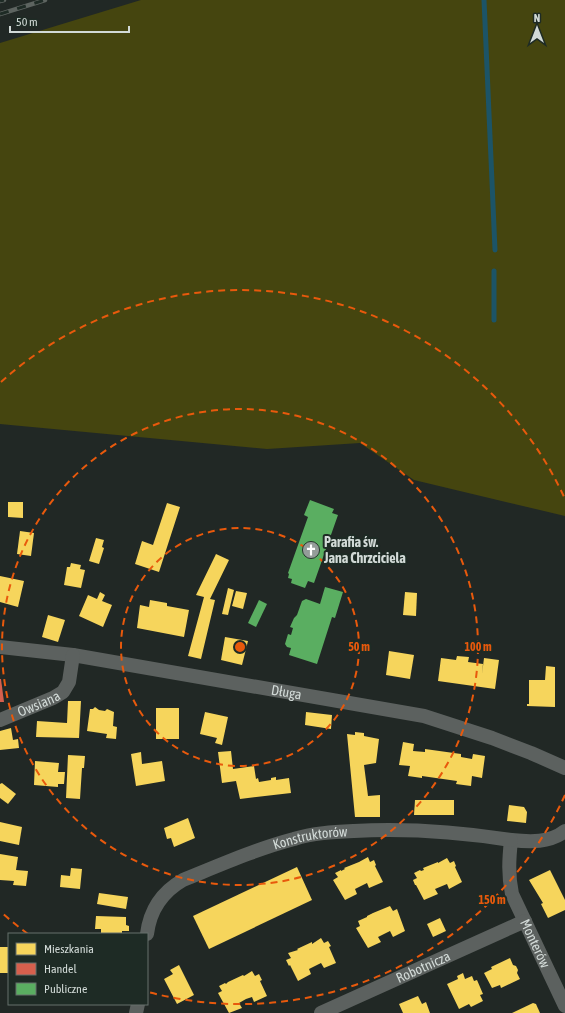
<svg xmlns="http://www.w3.org/2000/svg" width="565" height="1013" viewBox="0 0 565 1013" font-family="'Asap Condensed',sans-serif">
<rect width="100%" height="100%" fill="#212825"/>
<polygon fill="#45450f" points="141,0 565,0 565,516 414,480 360,443 267,449 0,424 0,43"/>
<g fill="#f6d55c">
<polygon points="8,502 23,502 23,518 8,517"/>
<polygon points="167,503 180,507 159,572 135,564 142,541 153,545"/>
<polygon points="20,531 34,533 31,556 17,554"/>
<polygon points="96,538 104,540 102,547 104,548 99,564 89,561"/>
<polygon points="216,554 229,560 210,599 215,600 201,659 188,656 204,597 196,595"/>
<polygon points="71,563 81,565 80,569 85,570 81,588 64,585 67,567 70,567"/>
<polygon points="0,576 24,581 18,607 0,602"/>
<polygon points="228,588 234,590 228,615 222,614"/>
<polygon points="236,591 247,593 243,609 232,606"/>
<polygon points="100,592 105,595 102,601 112,605 103,627 79,616 88,595 97,599"/>
<polygon points="405,592 417,593 416,616 403,615"/>
<polygon points="150,600 167,603 167,606 189,610 184,637 137,628 140,605 149,607"/>
<polygon points="48,615 65,620 58,642 42,637"/>
<polygon points="225,637 248,641 242,665 221,660"/>
<polygon points="389,651 414,655 410,679 386,675"/>
<polygon points="457,656 469,657 468,662 483,664 482,674 484,658 499,660 495,689 438,681 441,658 456,660"/>
<polygon points="546,666 555,667 555,707 527,706 527,704 529,704 529,680 545,680"/>
<polygon points="68,701 81,701 79,738 36,737 37,721 67,723"/>
<polygon points="95,707 99,710 105,711 107,709 114,712 113,726 117,727 116,739 106,738 107,734 87,731 90,709 93,709"/>
<rect x="156" y="708" width="23" height="31"/>
<polygon points="205,712 228,717 222,745 215,743 217,738 200,734"/>
<polygon points="306,712 332,715 331,729 305,725"/>
<polygon points="11,728 13,740 18,739 19,748 0,750 0,731"/>
<polygon points="355,732 364,733 364,736 379,739 376,763 364,765 368,796 380,795 380,817 355,817 347,734 355,735"/>
<polygon points="403,742 414,744 413,751 425,752 425,749 461,754 461,757 472,759 473,754 485,756 482,778 472,776 471,786 456,784 457,781 422,776 422,778 408,776 410,766 399,765"/>
<polygon points="231,751 233,769 254,766 256,779 258,778 259,782 271,780 271,778 276,777 276,780 289,778 291,793 240,799 236,781 222,783 218,752"/>
<polygon points="141,752 142,764 162,761 165,781 136,786 131,754"/>
<polygon points="68,755 85,756 84,768 82,768 80,799 66,798"/>
<polygon points="35,761 59,763 58,772 65,772 64,784 58,784 58,787 34,785"/>
<polygon points="2,783 16,794 8,804 0,798 0,784"/>
<polygon points="415,800 454,800 454,815 414,815"/>
<polygon points="509,805 524,807 527,812 526,823 507,821"/>
<polygon points="188,818 195,838 174,847 171,838 167,839 164,828"/>
<polygon points="0,822 22,827 19,845 0,841"/>
<polygon points="0,854 18,857 16,870 28,871 26,886 13,885 14,881 0,880"/>
<polygon points="368,857 370,862 374,860 376,865 375,866 383,882 369,888 367,883 355,889 357,894 345,900 333,880 338,877 335,873 341,870 341,871 345,869 344,868 359,862"/>
<polygon points="447,858 450,863 454,861 456,866 455,867 462,882 449,889 447,884 435,889 438,894 424,900 416,885 415,885 413,880 417,878 414,873 420,870 421,871 424,870 423,868 438,862 438,863"/>
<polygon points="297,867 312,900 209,949 193,916"/>
<polygon points="71,868 82,869 80,889 60,887 61,875 70,876"/>
<polygon points="550,870 565,900 565,910 548,918 541,904 543,903 529,880"/>
<polygon points="99,893 128,897 126,909 97,904"/>
<polygon points="390,906 393,911 397,909 405,931 393,937 390,931 378,937 381,942 368,948 356,928 360,926 358,921 367,917 367,916 373,913"/>
<polygon points="96,916 126,917 126,925 129,926 129,931 122,931 122,934 101,934 101,929 95,929"/>
<polygon points="440,918 446,931 433,937 427,924"/>
<polygon points="321,938 324,943 328,941 331,946 329,947 336,963 324,968 321,963 309,969 311,974 298,981 290,965 289,966 286,960 291,958 288,953 298,950 297,949 312,942 312,944"/>
<rect x="0" y="947" width="9" height="26"/>
<polygon points="510,958 513,965 516,966 518,970 517,973 520,979 501,988 500,985 492,988 484,973 492,969 491,967"/>
<polygon points="179,965 194,995 177,1004 164,979 173,974 170,970"/>
<polygon points="252,971 255,976 259,974 262,980 260,981 267,996 254,1002 252,997 246,999 239,1003 242,1008 229,1013 218,993 222,991 219,986 225,983 226,984 228,982 243,975 244,976"/>
<polygon points="463,973 465,979 472,976 474,981 477,980 483,994 480,995 483,1001 471,1007 469,1004 459,1009 447,984 458,979 457,976"/>
<polygon points="418,996 422,1004 426,1002 430,1013 403,1013 399,1004"/>
<polygon points="533,1003 536,1004 540,1013 512,1013"/>
</g>
<polygon fill="#d6604d" points="0,679 1,679 4,702 0,702"/>
<g fill="#5aae61">
<polygon points="310,500 334,509 332,513 338,515 314,583 308,581 305,588 291,583 292,579 288,578 289,574 288,573 308,517 304,515"/>
<polygon points="325,587 343,592 335,618 332,617 317,664 289,655 291,648 287,647 285,644 288,634 291,635 293,628 290,627 294,618 297,615 302,601 306,599 320,604"/>
<polygon points="259,600 267,604 256,627 248,623"/>
</g>
<g fill="none" stroke-linecap="round" stroke-linejoin="round">
<g stroke="#1c5467" stroke-width="5">
<polyline points="484,0 495,250"/>
<polyline points="494,271 494,320"/>
</g>
<g stroke="#5c615f" stroke-width="14">
<path id="s1" d="M 0,647 L 73,655 L 424,716 L 492,738 L 531,753 L 565,768"/>
<path id="s2" d="M 0,720 L 53,698 L 63,692 L 69,682 L 73,655"/>
<path id="s3" d="M 565,831 C 550,843 530,842 511,840 C 509,859 508,875 512,894 L 565,1006"/>
<path id="s4" d="M 147,934 C 150,910 162,892 183,880 C 220,865 256,849 294,839 C 313,833 334,832 354,831 C 407,828 459,832 511,840"/>
<polyline points="136,1013 138,1004"/>
<path id="s5" d="M 321,1013 L 525,921"/>
</g>
<g stroke="#5d6460" stroke-width="4.5">
<g id="rail">
<polyline points="0,1 4,0"/>
<polyline points="0,14 45,0"/>
</g>
</g>
<use href="#rail" stroke="#1e2b25" stroke-width="3" stroke-dasharray="9" stroke-linecap="butt"/>
</g>
<g fill="none" stroke="#e8590c" stroke-width="2" stroke-dasharray="7 5">
<circle cx="240" cy="647" r="119"/>
<circle cx="240" cy="647" r="238"/>
<path d="M565 795A357 357 0 0 1 148 992M28 934A357 357 0 0 1 1 912M1 382A357 357 0 0 1 565 499"/>
</g>
<defs>
<g id="church-disc" transform="scale(0.9)"><circle r="9.5" fill="#949c99" stroke="#1e2b25"/><path d="M-1.2-6h2.4v3.5h3.3v2.4h-3.3V6h-2.4V-.1h-3.3v-2.4h3.3Z" fill="#fff"/></g>
</defs>
<g fill-rule="evenodd">
<use href="#church-disc" x="311" y="550"/>
</g>
<g text-anchor="middle" dominant-baseline="central" stroke-width="4" stroke-linejoin="round" paint-order="stroke">
<g font-size="14" font-weight="bold" fill="#d2dad7" stroke="#1e2b25" text-anchor="start">
<text x="324" y="542">Parafia św.<tspan x="324" dy="16">Jana Chrzciciela</tspan></text>
</g>
<g font-size="14" fill="#d2dad7" stroke="#1e2b25">
<text stroke="none"><textPath href="#s1" startOffset="290">Długa</textPath></text>
<text stroke="none"><textPath href="#s2" startOffset="42">Owsiana</textPath></text>
<text stroke="none"><textPath href="#s4" startOffset="202">Konstruktorów</textPath></text>
<text stroke="none"><textPath href="#s3" startOffset="165">Monterów</textPath></text>
<text stroke="none"><textPath href="#s5" startOffset="112">Robotnicza</textPath></text>
</g>
</g>
<circle cx="240" cy="647" r="6" fill="#e8590c" stroke="#1e2b25" stroke-width="2"/>
<g font-size="12" text-anchor="middle" font-weight="bold" fill="#e8590c" stroke="#1e2b25" stroke-width="4" stroke-linejoin="round" paint-order="stroke">
<text x="359" y="651">50 m</text>
<text x="478" y="651">100 m</text>
<text x="492" y="904">150 m</text>
</g>
<rect x="8" y="933" width="140" height="72" fill="#1e2b25" stroke="#66716c"/>
<rect x="16" y="943" width="20" height="12" fill="#f6d55c" stroke="#66716c"/>
<text x="44" y="953" font-size="12" fill="#d2dad7">Mieszkania</text>
<rect x="16" y="963" width="20" height="12" fill="#d6604d" stroke="#66716c"/>
<text x="44" y="973" font-size="12" fill="#d2dad7">Handel</text>
<rect x="16" y="983" width="20" height="12" fill="#5aae61" stroke="#66716c"/>
<text x="44" y="993" font-size="12" fill="#d2dad7">Publiczne</text>
<g transform="translate(537 28)" stroke="#1e2b25" stroke-width="3" paint-order="stroke">
<path d="M0-3L7 15L0 10L-7 15Z" fill="#d2dad7"/>
<text y="-6" font-size="11" font-weight="bold" text-anchor="middle" fill="#d2dad7">N</text>
</g>
<path d="M10 26v6h119v-6" fill="none" stroke="#d2dad7" stroke-width="2"/>
<text x="16" y="26" font-size="12" fill="#d2dad7" stroke="#1e2b25" stroke-width="3" paint-order="stroke">50 m</text>
</svg>
